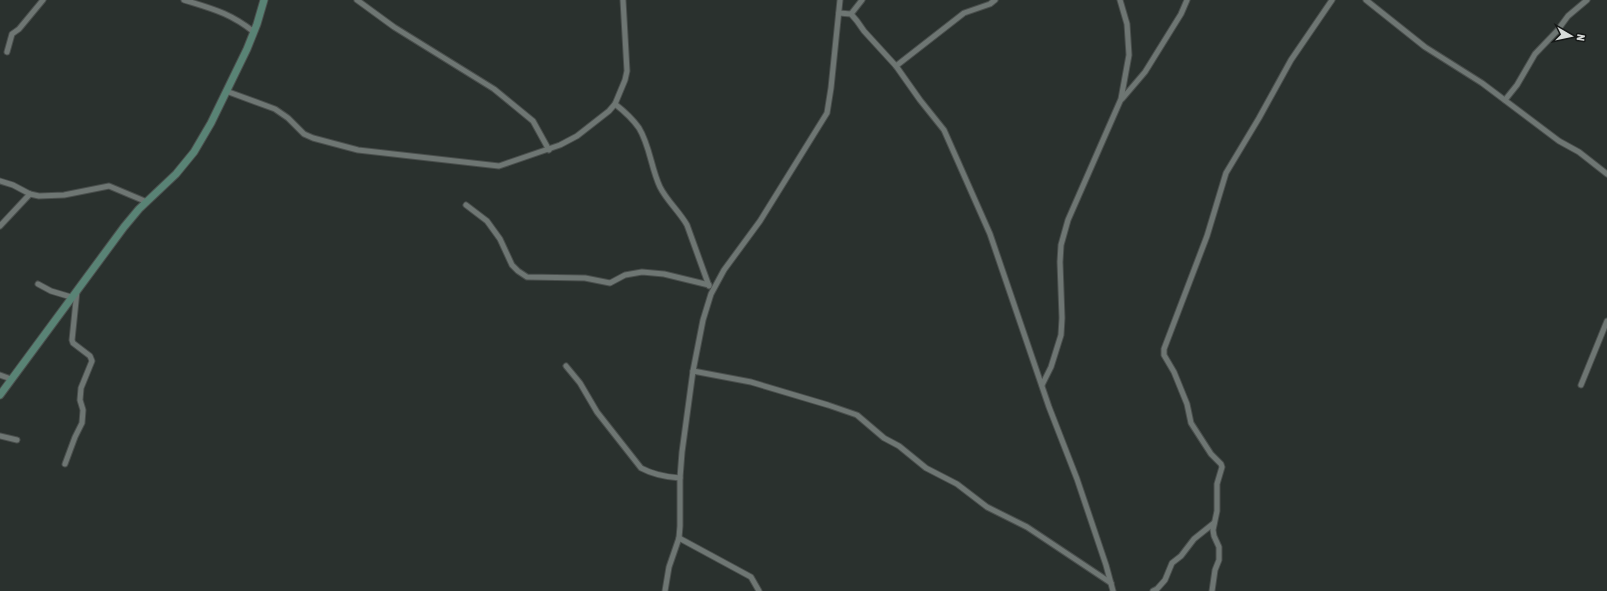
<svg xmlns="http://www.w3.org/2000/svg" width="1607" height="591" viewBox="0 0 1607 591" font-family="'Asap Condensed',sans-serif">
<rect width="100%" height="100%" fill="#2a312e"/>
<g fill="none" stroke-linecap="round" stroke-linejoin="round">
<g stroke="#4a4f4d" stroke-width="7">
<g id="street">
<path d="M 184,0 C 213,9 230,13 254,32"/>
<polyline points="357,0 394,27 494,89 533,121 549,150"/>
<polyline points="1366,0 1425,47 1482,83 1559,141 1579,152 1607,174"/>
<polyline points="839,13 851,14 857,21 864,31 896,66 920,100 944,130 990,234 1049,407 1077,479 1106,565 1113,591"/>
<polyline points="851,14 862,0"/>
<polyline points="7,52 12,34 19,29 43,0"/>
<polyline points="896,66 964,13 990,4 995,0"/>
<polyline points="226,91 275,109 288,118 304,134 313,138 358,150 499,166 560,145 577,136 609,111 615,104 625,80 627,71 623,0"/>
<polyline points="1122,99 1145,72 1181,14 1187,0"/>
<polyline points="1505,100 1517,85 1535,54 1557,31 1568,16 1587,0"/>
<path d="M 615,104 C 624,111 632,118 639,128 C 650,146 651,168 660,187 C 667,201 679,211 687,225 L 709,286"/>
<polyline points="0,181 13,185 30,194 39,196 64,195 109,186 147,202"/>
<polyline points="466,205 487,221 500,239 512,265 518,271 527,277 585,278 610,283 625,275 642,272 664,274 709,285"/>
<polyline points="0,226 30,194"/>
<polyline points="38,284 51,291 71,297"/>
<path d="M 566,366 L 580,383 L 597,412 L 641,468 C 654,475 665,477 680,478"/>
<polyline points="693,371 751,382 828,405 857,415 884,438 899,446 926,468 957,484 987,507 1027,527 1111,583"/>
<polyline points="0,375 11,379"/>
<polyline points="1042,385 1051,367 1061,335 1062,318 1060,262 1061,245 1068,220 1121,99 1129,55 1127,24 1120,0"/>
<polyline points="1581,385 1607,321"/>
<polyline points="0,436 17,440"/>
<polyline points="65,464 75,437 82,423 83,410 80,400 81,388 92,361 90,356 73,343 72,340 77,291"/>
<polyline points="679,538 751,577 759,591"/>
<polyline points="665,591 669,567 679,538 680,526 680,478 682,452 693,371 703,320 711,294 724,270 760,221 827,113 831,88 840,0"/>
<polyline points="1153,591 1157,589 1165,580 1172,563 1181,556 1194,539 1214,523"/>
<polyline points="1212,591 1215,570 1219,560 1219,547 1214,536 1213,530 1217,511 1217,484 1222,467 1221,464 1211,454 1191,423 1187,404 1174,372 1164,355 1164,349 1207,236 1226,173 1259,118 1291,60 1332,0"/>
</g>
</g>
<g stroke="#4a4f4d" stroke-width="9">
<polyline id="secondary" points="0,395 124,227 139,209 176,174 194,152 211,123 247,49 257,24 264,0"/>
</g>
<use href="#street" stroke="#6e7673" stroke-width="5"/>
<use href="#secondary" stroke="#598375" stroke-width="7"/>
</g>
<g transform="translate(1571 36) rotate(99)" stroke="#151817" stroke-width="3" paint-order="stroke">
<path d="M0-3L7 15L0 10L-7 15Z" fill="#d7dbd9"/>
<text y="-6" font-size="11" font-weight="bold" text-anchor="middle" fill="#d7dbd9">N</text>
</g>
</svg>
